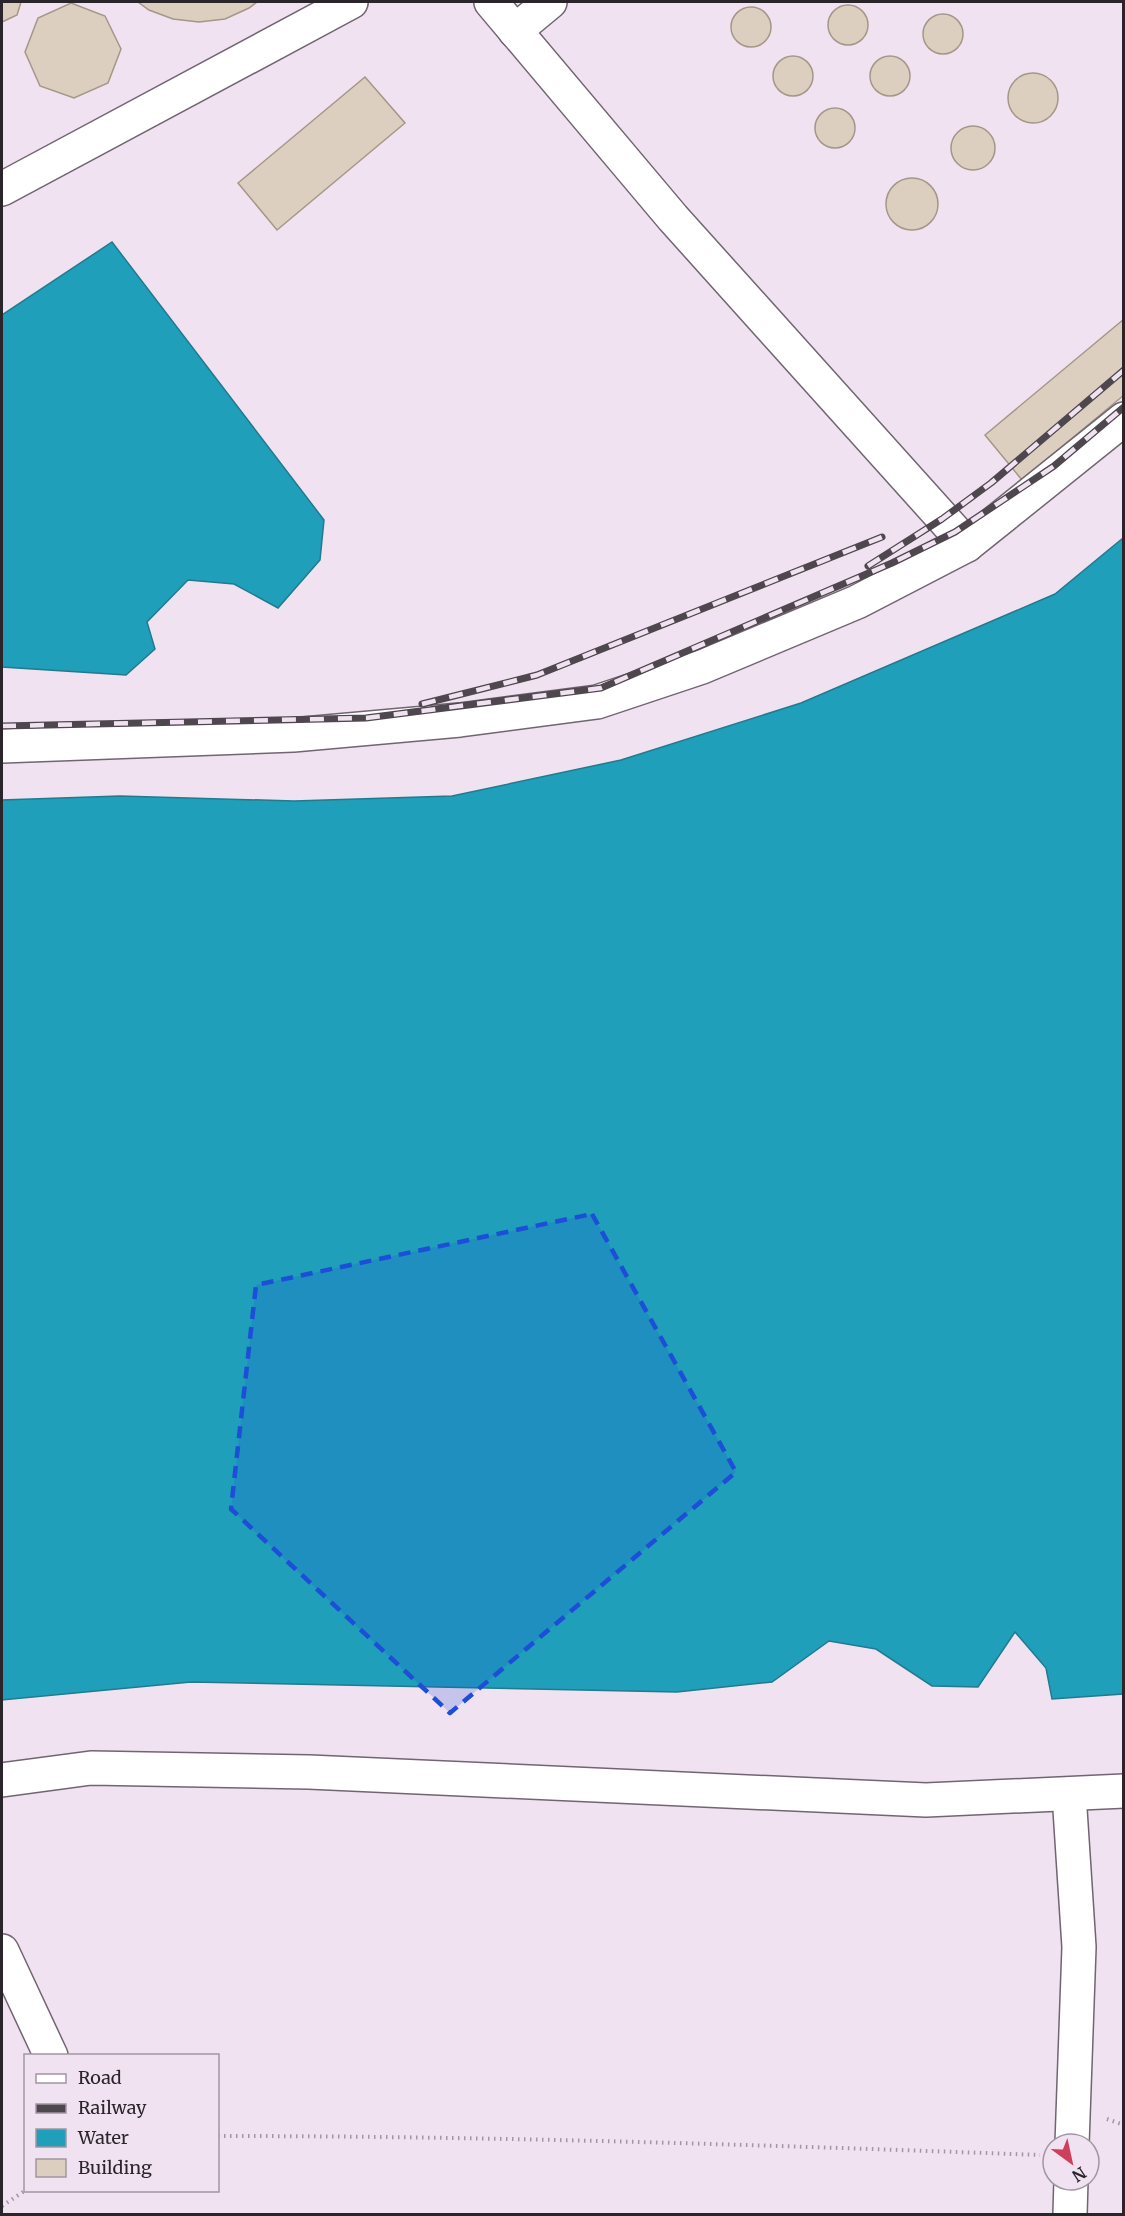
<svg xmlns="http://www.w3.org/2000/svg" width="1125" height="2216" viewBox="0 0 1125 2216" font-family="Merriweather,serif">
<rect width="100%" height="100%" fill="#f1e2f1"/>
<g fill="#1f9fb9" stroke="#227a8e" stroke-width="1.5">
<polygon points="112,242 324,520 320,560 278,608 234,584 188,580 147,622 155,649 126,675 2,667 2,315"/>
<polygon points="1123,538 1123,1694 1052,1699 1046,1668 1015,1632 978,1687 932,1686 876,1649 829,1641 772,1682 677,1692 191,1682 2,1700 2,800 120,796 294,801 452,796 621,760 801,703 1055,594"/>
</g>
<g fill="#ddcfc0" stroke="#a49689" stroke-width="1.5">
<polygon points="2,2 21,2 17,15 2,22"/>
<polygon points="138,2 257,2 249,8 225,19 199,22 173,19 149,10"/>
<polygon points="71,3 105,16 121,49 108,83 74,98 40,86 25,52 38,18"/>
<circle cx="848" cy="25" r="20"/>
<circle cx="751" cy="27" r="20"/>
<circle cx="943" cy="34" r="20"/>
<circle cx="793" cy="76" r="20"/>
<circle cx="890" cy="76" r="20"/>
<circle cx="1033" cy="98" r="25"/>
<polygon points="365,77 405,123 277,230 238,183"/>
<circle cx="835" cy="128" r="20"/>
<circle cx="973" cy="148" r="22"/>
<circle cx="912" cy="204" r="26"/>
<polygon points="1124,319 1124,395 1022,480 985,435"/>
</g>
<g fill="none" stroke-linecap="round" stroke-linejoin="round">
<g stroke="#716572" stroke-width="36">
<g id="minor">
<polyline points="491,2 673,218 967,545"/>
<polyline points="515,31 550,2"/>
<polyline points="2,189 351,2"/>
<polyline points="2,746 293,735 460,720 597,702 702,667 857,602 967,545 1124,419"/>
<polyline points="2,1780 91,1768 309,1772 926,1800 1124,1791"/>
<polyline points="1069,1794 1079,1947 1072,2144"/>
<polyline points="2,1951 51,2056"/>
<polyline points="1070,2214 1071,2180"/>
</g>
</g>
<g stroke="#a196a2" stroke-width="4" stroke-dasharray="1.5 4.5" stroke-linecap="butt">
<polyline points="1107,2119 1124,2125"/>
<path d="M 218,2136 C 492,2136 766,2145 1040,2155"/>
<polyline points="2,2206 26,2190"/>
</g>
<use href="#minor" stroke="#fff" stroke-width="33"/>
<g stroke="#4e474e" stroke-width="7">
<g id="rail">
<polyline points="868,566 942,519 991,483 1124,370"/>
<polyline points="422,704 537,675 882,537"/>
<polyline points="2,726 366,718 601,688 892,563 955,532 1054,466 1124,407"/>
</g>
</g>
<use href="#rail" stroke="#f1e2f1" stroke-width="4.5" stroke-dasharray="14" stroke-linecap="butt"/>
</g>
<path fill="#1d4ed8" fill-opacity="0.2" stroke="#1d4ed8" stroke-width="4.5" stroke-dasharray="12 8" stroke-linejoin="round" d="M 592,1214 L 736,1472 L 450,1713 L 231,1509 L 256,1285 Z"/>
<rect width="1125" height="2216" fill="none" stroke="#2a252b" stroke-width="6"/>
<rect x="24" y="2054" width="195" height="138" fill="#f1e2f1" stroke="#a196a2" stroke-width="1.5"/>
<rect x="36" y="2074" width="30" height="9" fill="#ffffff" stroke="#a196a2" stroke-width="1.5"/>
<text x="78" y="2084" font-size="18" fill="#2a252b">Road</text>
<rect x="36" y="2104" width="30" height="9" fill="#4e474e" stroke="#a196a2" stroke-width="1.5"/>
<text x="78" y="2114" font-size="18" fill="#2a252b">Railway</text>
<rect x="36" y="2129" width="30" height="18" fill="#1f9fb9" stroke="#a196a2" stroke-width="1.5"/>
<text x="78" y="2144" font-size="18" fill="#2a252b">Water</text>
<rect x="36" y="2159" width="30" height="18" fill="#ddcfc0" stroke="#a196a2" stroke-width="1.5"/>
<text x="78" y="2174" font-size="18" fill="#2a252b">Building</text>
<g transform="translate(1071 2162) rotate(147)"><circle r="28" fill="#f1e2f1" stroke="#a196a2" stroke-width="1.5"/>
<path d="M0-4.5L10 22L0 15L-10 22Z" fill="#cf3f5d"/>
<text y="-9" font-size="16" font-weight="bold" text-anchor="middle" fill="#2a252b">N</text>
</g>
</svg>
